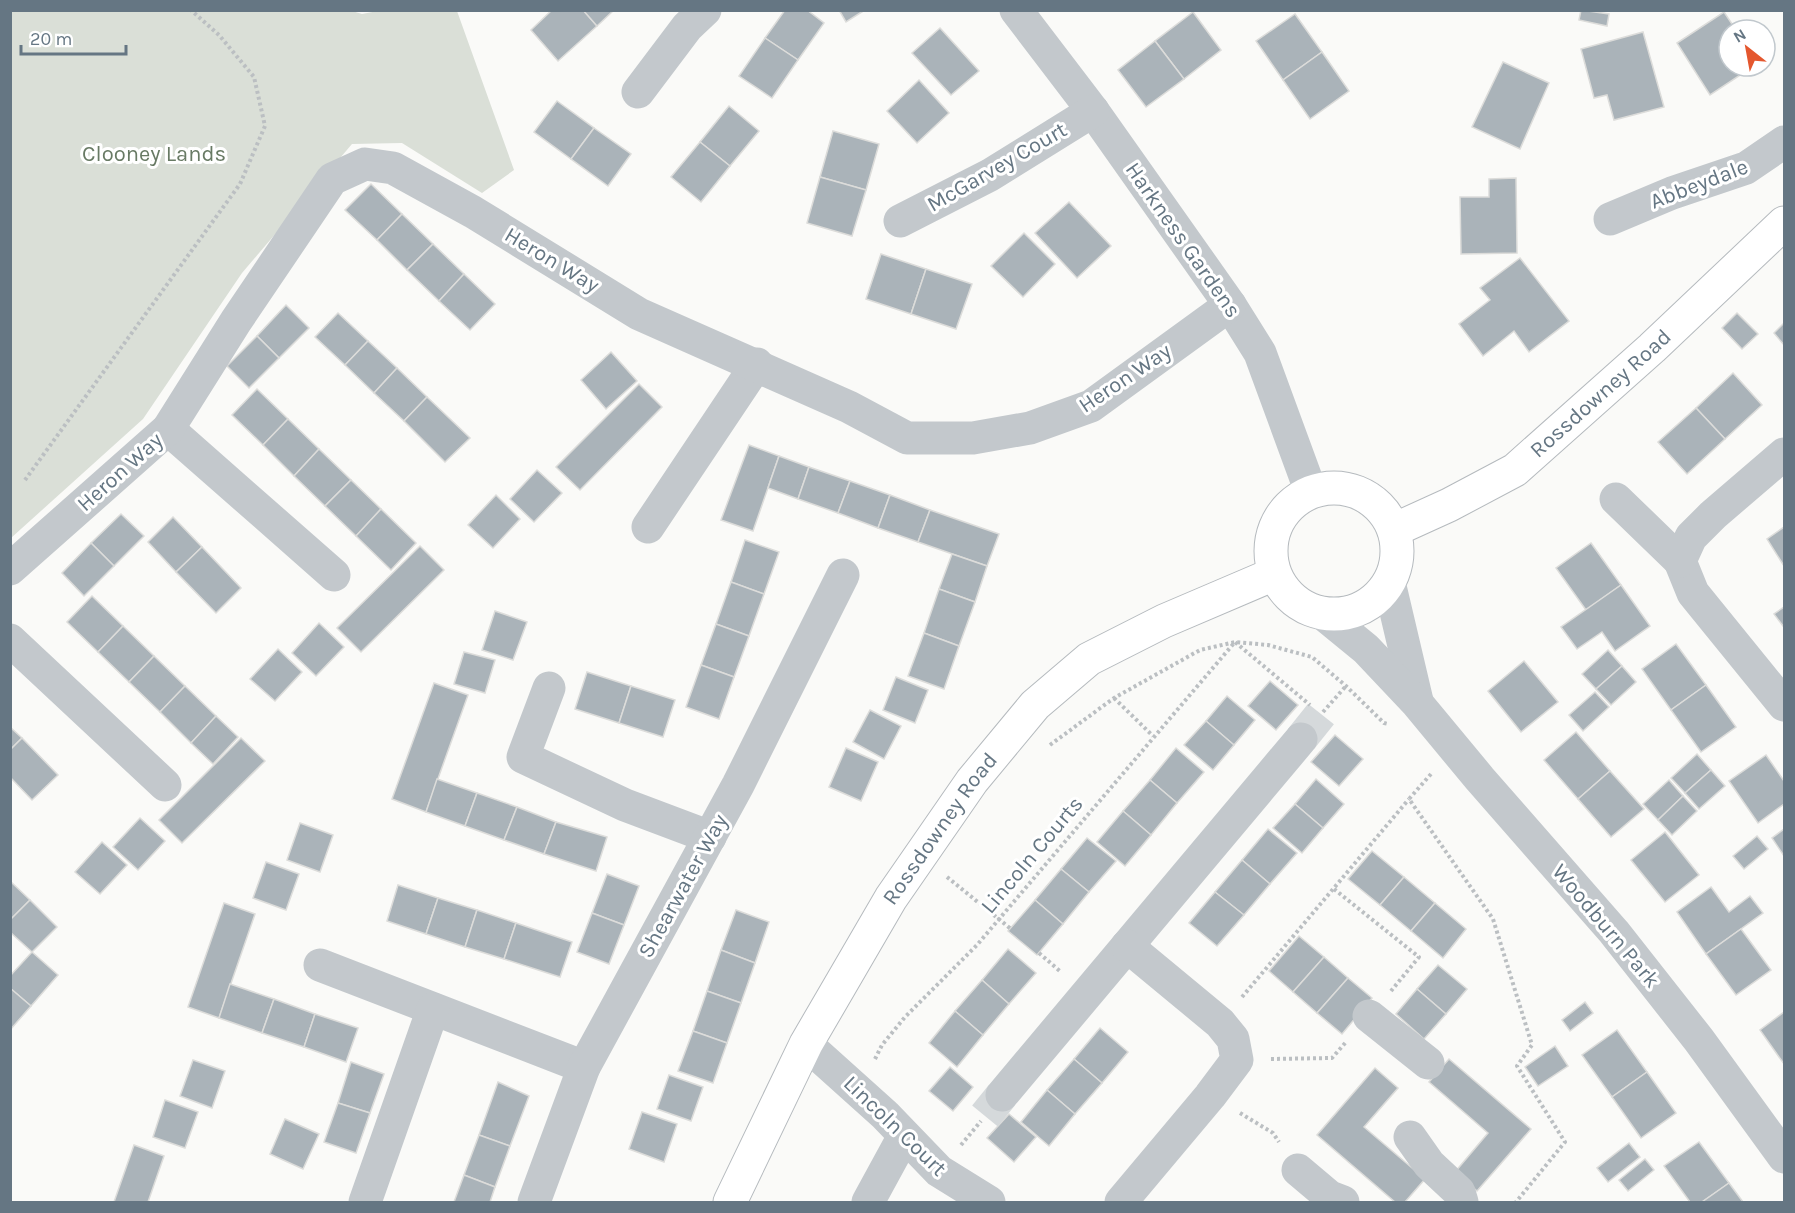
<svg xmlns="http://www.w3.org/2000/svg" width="1795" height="1213" viewBox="0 0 1795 1213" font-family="Karla,sans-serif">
<rect width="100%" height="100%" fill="#fafaf8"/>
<polygon fill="#dadfd7" points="349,10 362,14 383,10 457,11 514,170 482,193 402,143 352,144 242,273 143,419 11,538 11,11"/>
<g fill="#aab3b9" stroke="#dcdcda" stroke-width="1.5">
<polygon points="552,10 583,10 597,26 558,61 531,30"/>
<polygon points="583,10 614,10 597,26"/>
<polygon points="785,10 807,10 824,23 798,60 765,38"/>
<polygon points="839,10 865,10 846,22"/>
<polygon points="1581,10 1609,14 1607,26 1579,20"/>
<polygon points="1193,12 1221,50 1184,79 1155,41"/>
<polygon points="1724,12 1736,30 1729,30 1729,66 1754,66 1710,95 1677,43"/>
<polygon points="1295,14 1322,52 1283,80 1256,41"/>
<polygon points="940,28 979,71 951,95 912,53"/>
<polygon points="1643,32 1664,107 1614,120 1607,95 1594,98 1581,49"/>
<polygon points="765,38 798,60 772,98 739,76"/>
<polygon points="1155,41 1184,79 1146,107 1118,70"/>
<polygon points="1322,52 1349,91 1310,119 1283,80"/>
<polygon points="1503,62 1549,83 1520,149 1472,127"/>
<polygon points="919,80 949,113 917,143 887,111"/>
<polygon points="557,101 594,128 571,159 534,132"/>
<polygon points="729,106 759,131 730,166 700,142"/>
<polygon points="594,128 631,154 608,186 571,159"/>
<polygon points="833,131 879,144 866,190 820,177"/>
<polygon points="700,142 730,166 701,202 671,177"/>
<polygon points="820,177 866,190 852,236 807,223"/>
<polygon points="1516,178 1517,253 1461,254 1460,197 1489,197 1489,179"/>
<polygon points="371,184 402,214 377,240 345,210"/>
<polygon points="1069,202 1111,246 1077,278 1035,233"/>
<polygon points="402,214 433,244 407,270 377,240"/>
<polygon points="1024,233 1055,264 1023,297 991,266"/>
<polygon points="433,244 464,274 439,301 407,270"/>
<polygon points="881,254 926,269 911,314 866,299"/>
<polygon points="1520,258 1569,321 1529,352 1514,331 1483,356 1459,324 1490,300 1480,288"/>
<polygon points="926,269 972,284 956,329 911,314"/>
<polygon points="464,274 495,304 470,330 439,301"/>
<polygon points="286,305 309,328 279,358 257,336"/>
<polygon points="338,313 368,341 345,365 315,337"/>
<polygon points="1737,313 1758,334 1742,349 1722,328"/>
<polygon points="1784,323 1784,345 1774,333"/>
<polygon points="257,336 279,358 249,388 227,366"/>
<polygon points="368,341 397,368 374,393 345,365"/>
<polygon points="611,352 637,381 606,409 581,380"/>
<polygon points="397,368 427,397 404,421 374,393"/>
<polygon points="1733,373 1762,405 1725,439 1696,408"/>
<polygon points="639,384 662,407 580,490 556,467"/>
<polygon points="257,389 288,419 263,445 232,415"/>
<polygon points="427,397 470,438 445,462 404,421"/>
<polygon points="1696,408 1725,439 1687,474 1658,442"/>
<polygon points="288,419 319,449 294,476 263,445"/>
<polygon points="749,445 779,456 753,531 721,520"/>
<polygon points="319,449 351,480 325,506 294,476"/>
<polygon points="779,456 809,467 798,499 768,488"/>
<polygon points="809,467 850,481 838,513 798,499"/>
<polygon points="537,470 562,493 534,522 510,499"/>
<polygon points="351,480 381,509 356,536 325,506"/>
<polygon points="850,481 890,495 878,528 838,513"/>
<polygon points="496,495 520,519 493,548 468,525"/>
<polygon points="890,495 930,510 918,542 878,528"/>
<polygon points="381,509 416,543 391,570 356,536"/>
<polygon points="930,510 999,534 987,566 918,542"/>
<polygon points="121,514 144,536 114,566 91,543"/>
<polygon points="173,517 202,547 176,572 148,542"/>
<polygon points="1784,527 1784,566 1767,539"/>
<polygon points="745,540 779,552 764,594 731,582"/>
<polygon points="91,543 114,566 84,596 62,573"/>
<polygon points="1591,543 1621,585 1586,610 1556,568"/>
<polygon points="420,546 444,570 361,652 337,628"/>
<polygon points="202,547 241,588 216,613 176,572"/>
<polygon points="952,554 987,566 975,602 939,589"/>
<polygon points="731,582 764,594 749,636 716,624"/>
<polygon points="1621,585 1650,626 1615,651 1602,632 1577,649 1561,627"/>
<polygon points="939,589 975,602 959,646 924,633"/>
<polygon points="92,596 123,626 98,652 67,622"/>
<polygon points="1784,607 1784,624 1783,626 1774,614"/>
<polygon points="495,611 527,622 513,660 482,650"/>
<polygon points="319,623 344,647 316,676 292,653"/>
<polygon points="716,624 749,636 734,677 701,665"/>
<polygon points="123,626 154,656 129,682 98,652"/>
<polygon points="924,633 959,646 944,689 908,676"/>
<polygon points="1676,644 1706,685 1671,710 1642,669"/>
<polygon points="278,649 302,672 275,701 250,679"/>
<polygon points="1608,650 1622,666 1596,689 1582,674"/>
<polygon points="464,652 495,660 485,693 454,684"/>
<polygon points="154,656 185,686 160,712 129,682"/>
<polygon points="1524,661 1558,702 1521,732 1488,691"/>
<polygon points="701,665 734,677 719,719 686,707"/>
<polygon points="1622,666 1636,682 1611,705 1596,689"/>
<polygon points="587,672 631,686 619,723 575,709"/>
<polygon points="896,677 928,690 915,723 883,710"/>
<polygon points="1270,681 1298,705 1276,730 1248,706"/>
<polygon points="434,683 468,695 426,812 392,799"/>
<polygon points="1706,685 1736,727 1701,752 1671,710"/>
<polygon points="185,686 216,716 191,743 160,712"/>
<polygon points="631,686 675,700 663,737 619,723"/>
<polygon points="1595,692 1609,707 1583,731 1569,715"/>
<polygon points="1227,696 1255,720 1234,745 1206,721"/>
<polygon points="870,710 901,726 884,759 853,742"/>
<polygon points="216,716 238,737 213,764 191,743"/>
<polygon points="1206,721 1234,745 1213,770 1184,745"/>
<polygon points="10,727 22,738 10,750"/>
<polygon points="1576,732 1610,771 1578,799 1544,760"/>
<polygon points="1335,735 1363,759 1339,786 1311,762"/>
<polygon points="22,738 58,775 32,800 10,777 10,750"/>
<polygon points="241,738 265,761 182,843 159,820"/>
<polygon points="846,748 878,762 861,801 829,787"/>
<polygon points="1176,748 1204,772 1177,803 1150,780"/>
<polygon points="1697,754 1711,770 1685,793 1671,778"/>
<polygon points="1766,755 1784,781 1784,804 1758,823 1729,781"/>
<polygon points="1711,770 1725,786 1699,809 1685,793"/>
<polygon points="1610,771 1644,809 1611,837 1578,799"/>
<polygon points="437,779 477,793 465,826 426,812"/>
<polygon points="1316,779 1344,804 1323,828 1295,804"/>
<polygon points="1150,780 1177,803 1151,835 1123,811"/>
<polygon points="1669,780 1683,796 1658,820 1643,804"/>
<polygon points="477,793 517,807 504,840 465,826"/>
<polygon points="1683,796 1697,811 1672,835 1658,820"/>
<polygon points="1295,804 1323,828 1302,853 1273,828"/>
<polygon points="517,807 556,822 544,854 504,840"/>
<polygon points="1123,811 1151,835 1125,866 1097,842"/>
<polygon points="140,818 165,841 138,870 113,847"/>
<polygon points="556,822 607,837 596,871 544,854"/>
<polygon points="300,823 333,835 320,872 287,860"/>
<polygon points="1268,829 1297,853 1270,884 1242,860"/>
<polygon points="1784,829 1784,856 1772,838"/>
<polygon points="1665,832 1699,875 1665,902 1631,860"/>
<polygon points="1757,836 1768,849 1744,869 1733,856"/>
<polygon points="1087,838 1116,861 1089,892 1061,869"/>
<polygon points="102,842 127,865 100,894 75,872"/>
<polygon points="1372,851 1404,877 1380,905 1348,879"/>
<polygon points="1242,860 1270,884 1244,915 1215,892"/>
<polygon points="266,862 299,874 286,910 253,898"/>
<polygon points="1061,869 1089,892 1063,924 1035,900"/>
<polygon points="607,874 639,886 624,925 592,913"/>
<polygon points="1404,877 1435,903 1411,931 1380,905"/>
<polygon points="10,881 30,900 10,920"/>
<polygon points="398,885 438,898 426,934 387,921"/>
<polygon points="1711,887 1729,912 1750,896 1763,913 1706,954 1677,912"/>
<polygon points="1215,892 1244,915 1217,946 1189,923"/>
<polygon points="438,898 477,910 465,947 426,934"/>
<polygon points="30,900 57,927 32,952 10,932 10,920"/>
<polygon points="1035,900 1063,924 1037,955 1008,931"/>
<polygon points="224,903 255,914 219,1018 188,1007"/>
<polygon points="1435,903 1466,929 1443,958 1411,931"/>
<polygon points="477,910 516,923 504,959 465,947"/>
<polygon points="736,910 769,922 755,963 721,950"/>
<polygon points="592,913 624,925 609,964 577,952"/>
<polygon points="516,923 572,942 560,977 504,959"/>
<polygon points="1741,929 1771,970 1736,995 1706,954"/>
<polygon points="1299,936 1324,957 1293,992 1269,971"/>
<polygon points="1008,949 1036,973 1009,1004 982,980"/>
<polygon points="721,950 755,963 741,1003 707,991"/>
<polygon points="32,952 58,975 31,1006 10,988 10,976"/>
<polygon points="1324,957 1348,978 1317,1013 1293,992"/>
<polygon points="1438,965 1467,989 1446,1014 1417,989"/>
<polygon points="1348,978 1372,998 1342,1034 1317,1013"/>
<polygon points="982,980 1009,1004 983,1035 955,1011"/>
<polygon points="230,984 274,999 262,1033 219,1018"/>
<polygon points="10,988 31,1006 10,1030"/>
<polygon points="1417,989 1446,1014 1424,1039 1396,1014"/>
<polygon points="707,991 741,1003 727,1043 693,1031"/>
<polygon points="274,999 315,1014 304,1047 262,1033"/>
<polygon points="1585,1002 1593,1013 1570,1031 1562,1020"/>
<polygon points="955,1011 983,1035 957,1067 929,1043"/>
<polygon points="1784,1012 1784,1064 1760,1030"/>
<polygon points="315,1014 358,1028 346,1062 304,1047"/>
<polygon points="1100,1028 1128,1052 1102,1083 1074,1059"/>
<polygon points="1617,1030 1647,1072 1612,1097 1582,1055"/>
<polygon points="693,1031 727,1043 713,1083 678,1071"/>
<polygon points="1555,1046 1568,1066 1538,1086 1525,1067"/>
<polygon points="1074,1059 1102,1083 1075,1114 1047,1090"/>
<polygon points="1449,1059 1531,1129 1477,1191 1455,1172 1488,1133 1429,1082"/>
<polygon points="193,1060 225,1071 212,1108 180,1096"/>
<polygon points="351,1062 384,1074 370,1113 338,1103"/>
<polygon points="950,1067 973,1087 953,1111 929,1091"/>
<polygon points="1375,1068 1398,1088 1364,1127 1425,1179 1405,1202 1395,1202 1317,1135"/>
<polygon points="1647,1072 1676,1113 1641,1138 1612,1097"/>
<polygon points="669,1075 703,1087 691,1121 657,1109"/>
<polygon points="498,1082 529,1096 510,1146 479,1135"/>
<polygon points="1047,1090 1075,1114 1049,1146 1021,1122"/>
<polygon points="165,1100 198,1112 185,1148 153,1137"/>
<polygon points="338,1103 370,1113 356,1153 324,1142"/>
<polygon points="642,1112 677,1124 664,1162 629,1149"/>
<polygon points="1009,1114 1036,1137 1014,1162 987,1138"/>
<polygon points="285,1119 319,1134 303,1169 270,1154"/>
<polygon points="479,1135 510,1146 495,1187 464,1175"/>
<polygon points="1699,1142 1729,1183 1702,1202 1690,1202 1664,1166"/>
<polygon points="1629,1143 1640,1157 1608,1182 1597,1168"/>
<polygon points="134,1145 164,1156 148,1202 114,1202"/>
<polygon points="1645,1159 1654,1170 1628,1191 1619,1180"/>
<polygon points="464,1175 495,1187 490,1202 454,1202"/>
<polygon points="1729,1183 1743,1202 1702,1202"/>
</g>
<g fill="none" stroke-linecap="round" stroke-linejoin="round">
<g stroke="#d5d9db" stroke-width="33" stroke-dasharray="33 16" stroke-linecap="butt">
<polyline points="1301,739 1321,714"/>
<polyline points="985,1116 1002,1095"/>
</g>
<g stroke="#b5babe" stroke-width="35">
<g id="major">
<circle cx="1334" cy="551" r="63"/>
<path id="s1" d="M 1394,530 L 1449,505 L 1515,470 L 1652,348 L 1784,223"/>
<path id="s2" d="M 730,1202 L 806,1044 L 891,898 L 972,781 L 1035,705 L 1089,659 L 1164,621 L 1274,574"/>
</g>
</g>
<g stroke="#bbbfc2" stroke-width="4" stroke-dasharray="3 3" stroke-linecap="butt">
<polyline points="25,480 240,184 265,126 254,77 219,35 191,10"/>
<polyline points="1114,698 1153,736"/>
<polyline points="1323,712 1346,686"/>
<polyline points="1050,745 1114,698 1200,650 1235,642 1268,645 1312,657 1346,686 1384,723 1388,724"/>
<polyline points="1431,774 1409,799 1493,919 1532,1045 1517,1066 1565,1142 1516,1202"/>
<polyline points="947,877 1011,929"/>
<polyline points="1334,889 1419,957 1391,991"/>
<polyline points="1039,953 1061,972"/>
<polyline points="1242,997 1409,799"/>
<polyline points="875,1059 882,1045 905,1017 977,945 1235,642 1310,705"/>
<polyline points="1271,1059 1332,1058 1346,1042"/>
<polyline points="1240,1113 1273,1133 1279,1142"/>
<polyline points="961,1145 981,1121"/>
</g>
<g stroke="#c3c8cc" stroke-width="33">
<polyline points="1016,10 1093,111 1230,305 1260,353 1311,492"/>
<polyline points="638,92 687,27 705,10"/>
<polyline points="1610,219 1672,193 1746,168 1784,142"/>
<polyline points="900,221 990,175 1093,111"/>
<polyline points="168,429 334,575"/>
<polyline points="1784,454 1713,515 1691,537 1680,561 1693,593 1784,705"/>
<polyline points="1616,499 1680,561"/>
<polyline points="648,527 757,364"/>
<polyline points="10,569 168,429 236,321 332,179 365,164 393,168 473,212 639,314 849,407 907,438 973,438 1030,428 1091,406 1230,305"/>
<polyline points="1389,582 1417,701"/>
<polyline points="1322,613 1366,649 1417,703 1480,779 1614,932 1699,1040 1784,1157"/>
<polyline points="10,640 165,785"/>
<polyline points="549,688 523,757 625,805 710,837"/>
<polyline points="320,965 584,1067"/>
<polyline points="1369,1016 1428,1063"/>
<polyline points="806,1044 885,1115 939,1171 989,1202"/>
<polyline points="1002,1095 1301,739"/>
<polyline points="1410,1137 1429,1164 1459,1192 1462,1202"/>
<polyline points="1298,1170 1330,1197 1343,1202"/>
<polyline points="365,1202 433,1009"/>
<polyline points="534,1202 584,1067 738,785 843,575"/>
<polyline points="868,1202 904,1136"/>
<polyline points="1121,1202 1210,1096 1237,1060 1233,1039 1220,1023 1127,946"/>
</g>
<use href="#major" stroke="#fff" stroke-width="33"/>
</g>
<g text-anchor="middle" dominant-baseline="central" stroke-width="6" stroke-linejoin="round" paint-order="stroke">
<g font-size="22" fill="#687a64" stroke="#fff">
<text x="154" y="154">Clooney Lands</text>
</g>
<g font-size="22" fill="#657683" stroke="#fff">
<text transform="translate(997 167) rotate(-30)">McGarvey Court</text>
<text transform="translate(1699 184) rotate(-21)">Abbeydale</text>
<text transform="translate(1183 240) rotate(55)">Harkness Gardens</text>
<text transform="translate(552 260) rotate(31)">Heron Way</text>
<text transform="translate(1125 378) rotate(-34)">Heron Way</text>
<text stroke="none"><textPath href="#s1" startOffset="250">Rossdowney Road</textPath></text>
<text transform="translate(120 472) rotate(-42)">Heron Way</text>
<text stroke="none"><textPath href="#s2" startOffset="429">Rossdowney Road</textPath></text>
<text transform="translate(1032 855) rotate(-50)">Lincoln Courts</text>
<text transform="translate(683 886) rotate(-61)">Shearwater Way</text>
<text transform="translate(1606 926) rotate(50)">Woodburn Park</text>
<text transform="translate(895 1126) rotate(44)">Lincoln Court</text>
</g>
</g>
<rect width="1795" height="1213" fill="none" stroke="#657683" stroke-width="24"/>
<g transform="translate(1747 48) rotate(329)"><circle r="28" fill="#ffffff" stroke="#c1c8cd" stroke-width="1.5"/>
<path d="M0-4.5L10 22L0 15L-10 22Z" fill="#e4572e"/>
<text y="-9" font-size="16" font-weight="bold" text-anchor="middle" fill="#657683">N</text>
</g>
<path d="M21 45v9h105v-9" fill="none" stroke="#657683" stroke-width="3"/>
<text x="30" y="45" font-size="18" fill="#657683" stroke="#ffffff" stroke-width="4.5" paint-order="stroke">20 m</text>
</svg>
